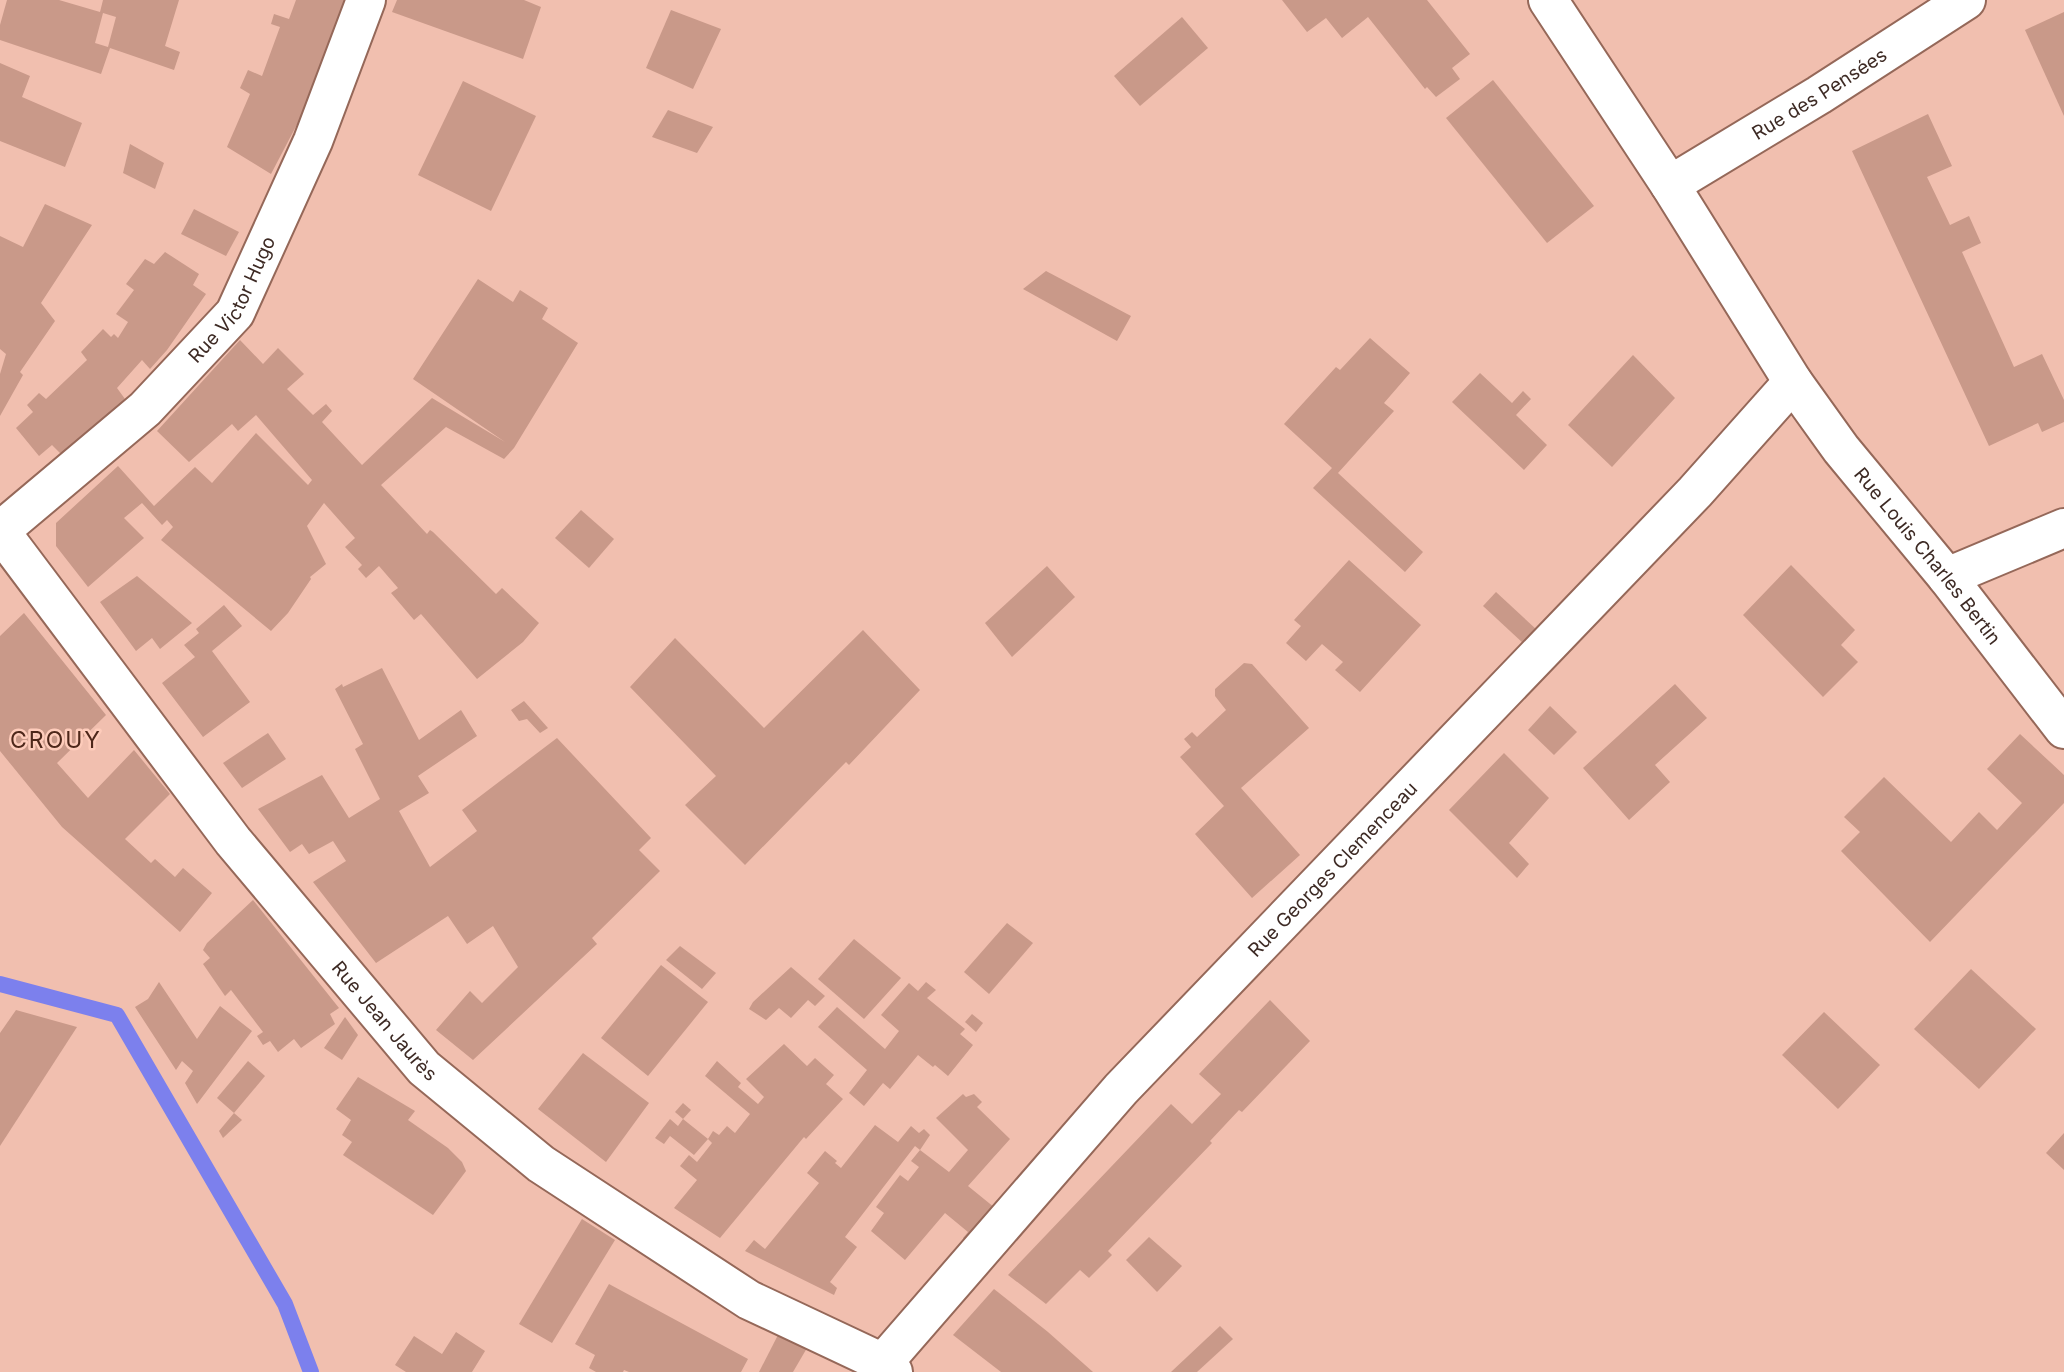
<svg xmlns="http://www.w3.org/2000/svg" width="2064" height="1372" viewBox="0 0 2064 1372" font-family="Inter,sans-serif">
<rect width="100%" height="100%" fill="#f1bfaf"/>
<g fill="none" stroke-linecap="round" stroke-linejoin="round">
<polyline stroke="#7c80ed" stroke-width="16" points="0,984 117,1015 285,1304 311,1372"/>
</g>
<g fill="#c99989" fill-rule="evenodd">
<path d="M 7,0 L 59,0 L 100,12 L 103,0 L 179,0 L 165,46 L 180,52 L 174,70 L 110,48 L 101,74 L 0,40 L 0,25 ZM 103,13 L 116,17 L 108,47 L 95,43 Z"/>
<polygon points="296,0 345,0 303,113 271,174 227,147 250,94 240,88 248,70 262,76 280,27 271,24 274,14 289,19"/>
<polygon points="397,0 524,0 541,7 523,59 392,12"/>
<polygon points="1282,0 1427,0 1470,54 1452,68 1460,79 1436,97 1427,87 1425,89 1368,17 1342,38 1326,18 1307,32"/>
<polygon points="671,10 721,29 693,89 646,68"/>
<polygon points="2064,12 2064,116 2025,30"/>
<polygon points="1182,17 1208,48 1140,106 1114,76"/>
<polygon points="0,63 30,76 22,97 82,123 65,167 0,141"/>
<polygon points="1493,80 1594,206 1547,243 1446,118"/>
<polygon points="463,81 536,116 491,211 418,175"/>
<polygon points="668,110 713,127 697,153 652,137"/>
<polygon points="1928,114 1952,166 1927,177 1950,225 1969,216 1981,243 1962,252 2014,367 2042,354 2064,400 2064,422 2042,432 2038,423 1989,446 1852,151"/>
<polygon points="130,144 164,163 155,189 123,173"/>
<polygon points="45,204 92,225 41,303 55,321 20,372 23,375 0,416 0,374 6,354 0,349 0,236 23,247"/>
<polygon points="194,209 239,232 226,256 181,234"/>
<polygon points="165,252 199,274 193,285 206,294 167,350 150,369 142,360 117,388 125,399 65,458 52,445 39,456 16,428 33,412 27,405 39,393 46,399 87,360 81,352 103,329 111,337 114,334 118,338 128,322 116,314 134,290 126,284 145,259 154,264"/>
<polygon points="1046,271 1131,316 1117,341 1023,289"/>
<polygon points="478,279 513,302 520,290 548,308 542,319 578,343 514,448 504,459 446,427 381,485 427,534 430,530 433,532 496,594 502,588 539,623 523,642 477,679 421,614 414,620 391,593 398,588 379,566 366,578 358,569 362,565 345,547 355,538 324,503 307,526 326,564 310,577 311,579 288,613 271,631 161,540 173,527 167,520 162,525 142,503 124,518 144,538 88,587 56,546 56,523 118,466 154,506 195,467 212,483 256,433 308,485 312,480 256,415 238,431 232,424 189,462 157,431 240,340 263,364 278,348 304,374 287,389 313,415 326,404 332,411 322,422 362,465 432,398 505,442 413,379"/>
<polygon points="1370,338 1410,373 1384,403 1394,411 1338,473 1423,552 1405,572 1313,488 1332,468 1284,424 1336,367 1340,370"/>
<polygon points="1633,355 1675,398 1612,467 1568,425"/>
<polygon points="1480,373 1512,403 1523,391 1531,399 1516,415 1547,445 1524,470 1452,402"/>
<polygon points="581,510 614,539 589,568 555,538"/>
<polygon points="1349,560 1421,625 1360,692 1335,670 1343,662 1322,644 1306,661 1286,643 1301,626 1294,620"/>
<polygon points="1791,565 1855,630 1841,645 1858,662 1823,697 1743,615"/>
<polygon points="1047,566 1075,597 1012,657 985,623"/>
<polygon points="137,576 192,623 160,649 152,638 136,651 100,602"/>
<polygon points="1496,592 1537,630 1524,644 1483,606"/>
<polygon points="224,605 242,626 212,651 250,702 203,737 162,683 195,657 184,645 199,633 196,629"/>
<polygon points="24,613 106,715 57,763 88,798 134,750 170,794 125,839 151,863 155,859 175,877 183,868 212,893 180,932 62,827 0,751 0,636"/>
<polygon points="863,630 920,690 849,765 846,762 745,865 685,805 716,776 630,687 675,638 764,728"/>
<polygon points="1244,663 1252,664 1309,728 1241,788 1300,855 1252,898 1195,834 1224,806 1180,757 1191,747 1184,739 1192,732 1197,737 1226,710 1215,696 1215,689"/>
<polygon points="382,668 419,740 461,710 477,736 418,776 429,793 399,811 430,867 477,831 462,810 557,738 651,838 639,850 660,871 592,938 597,944 473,1060 436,1030 470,991 482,1003 518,967 493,926 467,944 448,916 376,963 313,882 346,861 333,841 309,854 302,844 290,852 258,809 322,775 349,818 380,799 355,749 363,744 335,689 342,684 343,687"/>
<polygon points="1675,684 1707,718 1655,765 1670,782 1629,820 1583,768"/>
<polygon points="524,701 548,728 540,733 527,719 519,721 511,710"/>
<polygon points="1550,706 1577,732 1554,755 1528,730"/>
<polygon points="268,733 286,759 242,788 223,763"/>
<polygon points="2020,734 2064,775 2064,803 1930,942 1841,851 1860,832 1844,817 1884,777 1951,842 1979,812 1997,830 2022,803 1987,769"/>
<polygon points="1504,753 1549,798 1509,843 1529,864 1517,878 1449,810"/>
<polygon points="253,900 339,1008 330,1014 335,1024 301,1048 294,1039 278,1052 270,1041 263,1045 257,1036 263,1032 231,990 225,996 203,964 210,958 203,950 207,943"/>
<polygon points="1007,923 1033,943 989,994 964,972"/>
<polygon points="854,939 901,978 864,1019 818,979"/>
<polygon points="680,946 716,973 702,989 666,960"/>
<polygon points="661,965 708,1002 648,1076 601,1038"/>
<polygon points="791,967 825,996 815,1006 808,1000 791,1018 779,1008 766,1020 749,1009 753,1002"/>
<polygon points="1971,969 2036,1029 1979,1089 1914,1029"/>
<polygon points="159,982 197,1039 220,1006 252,1031 197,1104 185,1083 193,1071 182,1061 176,1070 135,1007 148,999"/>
<polygon points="926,982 936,990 927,998 965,1029 960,1034 973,1045 948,1076 935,1065 933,1067 918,1055 890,1089 883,1083 864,1106 849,1093 867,1070 818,1027 837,1007 885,1049 899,1031 881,1015 909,983 918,991"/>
<polygon points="1270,1000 1310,1041 1242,1112 1239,1110 1210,1141 1212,1143 1108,1251 1112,1255 1089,1278 1080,1270 1046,1304 1008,1275 1171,1104 1192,1124 1221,1094 1199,1074"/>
<polygon points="16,1010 77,1027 0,1146 0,1033"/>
<polygon points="1824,1012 1880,1065 1838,1109 1782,1055"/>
<polygon points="972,1014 983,1023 976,1032 965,1022"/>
<polygon points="345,1017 358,1035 342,1060 324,1048"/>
<polygon points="784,1044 807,1066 815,1058 834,1075 826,1084 843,1099 806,1139 804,1137 720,1238 674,1208 697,1180 680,1166 689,1155 697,1162 712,1143 708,1139 713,1131 719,1135 727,1126 735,1133 750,1114 705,1076 717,1061 741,1083 738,1087 758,1104 764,1097 746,1079"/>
<polygon points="583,1053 649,1103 606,1162 538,1109"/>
<polygon points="248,1061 265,1076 234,1113 217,1098"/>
<polygon points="358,1077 415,1111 408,1120 448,1148 462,1162 466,1171 433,1215 343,1155 352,1142 342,1135 351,1120 336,1109"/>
<polygon points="963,1094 966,1097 974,1094 982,1102 977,1107 1010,1139 968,1186 1000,1212 970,1245 963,1238 968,1232 945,1213 905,1260 871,1231 884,1213 876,1207 900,1175 908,1181 919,1167 911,1161 920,1150 949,1172 968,1150 936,1118"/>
<polygon points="683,1103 691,1110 683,1119 675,1112"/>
<polygon points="234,1113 242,1120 223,1138 219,1131"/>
<polygon points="670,1119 678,1126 683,1119 708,1139 694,1155 670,1136 664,1144 655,1138"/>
<polygon points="875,1125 898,1142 911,1126 919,1133 924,1129 930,1135 920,1150 915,1146 845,1237 857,1247 830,1282 837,1288 834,1295 745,1251 754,1240 765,1249 819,1183 807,1173 825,1151 837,1161 835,1163 841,1168"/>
<polygon points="2064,1133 2064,1170 2046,1153"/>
<polygon points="582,1219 615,1240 552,1343 519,1324"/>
<polygon points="1149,1237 1182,1266 1157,1292 1126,1260"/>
<polygon points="609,1284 748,1359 741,1372 629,1372 624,1370 623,1372 596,1372 589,1368 595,1355 575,1344"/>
<polygon points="994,1289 1048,1332 1093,1372 1001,1372 953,1335"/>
<polygon points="1220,1326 1233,1339 1197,1372 1171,1372"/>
<polygon points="456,1332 485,1351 472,1372 406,1372 395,1365 414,1336 442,1354"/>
<polygon points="779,1333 807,1348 793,1372 759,1372"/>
</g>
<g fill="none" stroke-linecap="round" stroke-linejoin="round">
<g stroke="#956859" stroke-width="42">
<g id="minor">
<path id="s1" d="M 1548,0 L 1670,185 L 1793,382 L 1841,449 L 1947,577 L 2064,729"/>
<path id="s2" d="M 1670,185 L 1819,95 L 1966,0"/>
<path id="s3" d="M 0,531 L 233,841 L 424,1068 L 541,1164 L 749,1300 L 883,1363 L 893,1372"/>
<path id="s4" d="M 0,531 L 145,409 L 235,313 L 313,141 L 366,0"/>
<polyline points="1947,577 2064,528"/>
<path id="s5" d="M 883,1363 L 1121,1089 L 1695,492 L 1793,382"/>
</g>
</g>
<use href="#minor" stroke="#fff" stroke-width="38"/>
</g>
<g text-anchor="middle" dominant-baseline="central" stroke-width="5" stroke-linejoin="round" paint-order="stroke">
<g font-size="19" fill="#3d2a24" stroke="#feccbb">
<text stroke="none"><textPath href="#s2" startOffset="175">Rue des Pensées</textPath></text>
<text stroke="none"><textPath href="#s4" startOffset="331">Rue Victor Hugo</textPath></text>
<text stroke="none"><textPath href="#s1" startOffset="674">Rue Louis Charles Bertin</textPath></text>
<text stroke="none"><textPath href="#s5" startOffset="668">Rue Georges Clemenceau</textPath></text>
<text stroke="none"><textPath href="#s3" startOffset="623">Rue Jean Jaurès</textPath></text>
</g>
<g font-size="23" letter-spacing="2" fill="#4d271a" stroke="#feccbb">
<text x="56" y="740">CROUY</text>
</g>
</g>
</svg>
